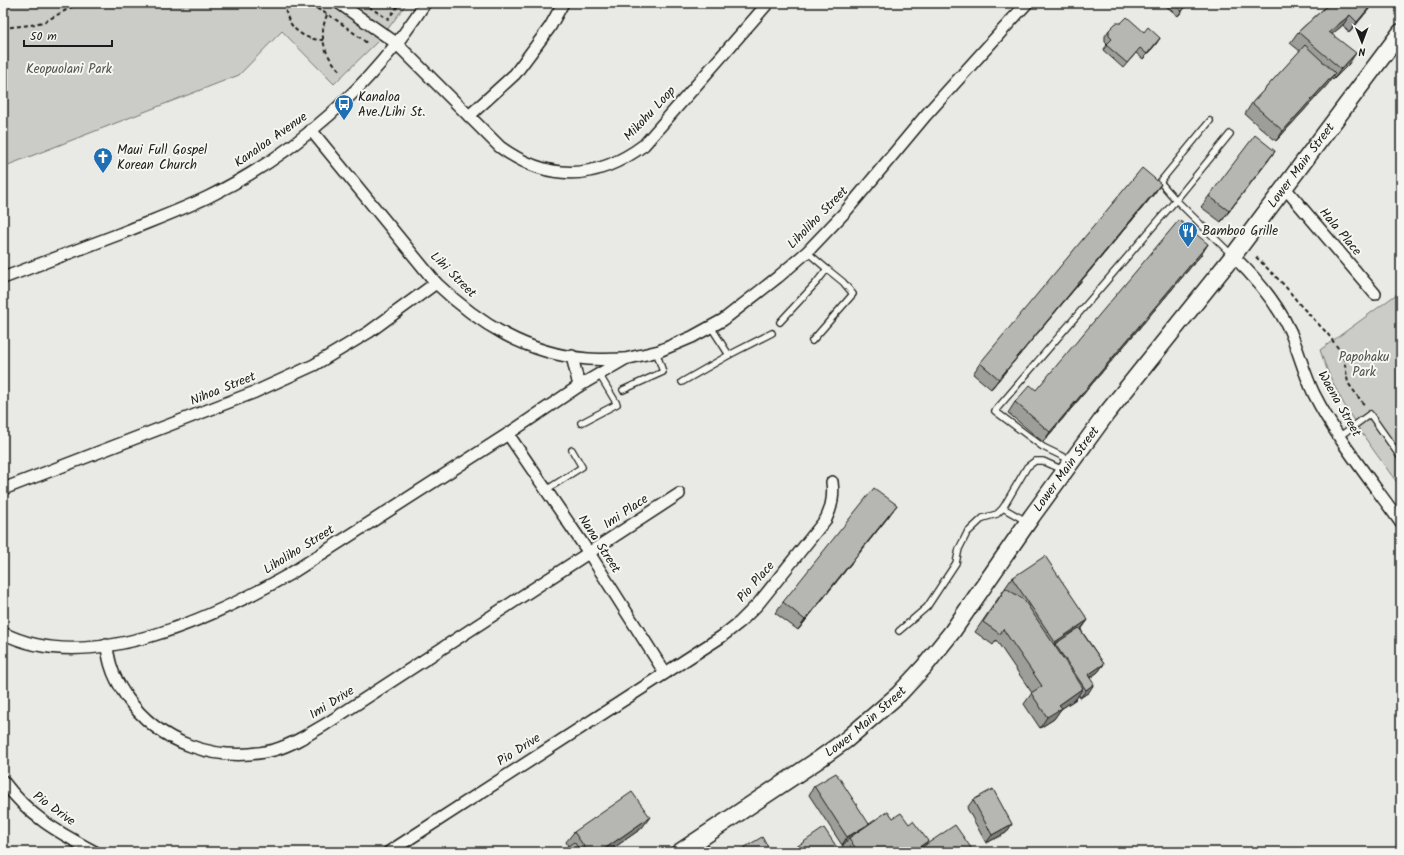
<svg xmlns="http://www.w3.org/2000/svg" width="1404" height="855" viewBox="0 0 1404 855" font-family="Kalam,sans-serif">
<rect width="100%" height="100%" fill="#e9e9e5"/>
<filter id="ink" filterUnits="userSpaceOnUse"><feTurbulence type="fractalNoise" baseFrequency=".025" numOctaves="2"/><feDisplacementMap in="SourceGraphic" scale="8" xChannelSelector="R" yChannelSelector="G"/><feConvolveMatrix kernelMatrix="1 2 1 2 8 2 1 2 1" color-interpolation-filters="sRGB"/></filter>
<g filter="url(#ink)">
<g fill="#cbcbc7" stroke="#747472">
<polygon points="3,3 407,3 381,38 334,84 282,31 239,75 3,167"/>
<path d="M 1401,291 L 1401,488 C 1369,444 1337,403 1320,350 Z"/>
</g>
<g fill="none" stroke-linecap="round" stroke-linejoin="round">
<g stroke="#1c1c1c" stroke-width="8">
<g id="lane">
<polyline points="1210,121 1160,182 1176,200 1230,134"/>
<polyline points="780,322 816,283 827,269 807,252"/>
<polyline points="812,341 853,294 843,282 827,269"/>
<polyline points="729,355 772,333"/>
<polyline points="682,382 729,355 711,327"/>
<polyline points="623,390 663,372 656,351"/>
<polyline points="581,423 617,404 599,374"/>
<polyline points="1340,436 1370,414 1401,458"/>
<polyline points="1070,460 1043,447 995,411 1176,200 1232,255"/>
<polyline points="546,490 582,467 572,450"/>
<polyline points="1026,521 1003,508 1027,467 1035,461 1043,461 1063,470"/>
<polyline points="899,631 927,607 956,563 959,549 967,533 983,518 997,514 1003,508"/>
</g>
</g>
<g stroke="#1c1c1c" stroke-width="14">
<g id="street">
<path d="M 339,3 L 396,43 L 500,147 C 548,182 596,181 644,145 L 768,3"/>
<polyline points="469,116 515,74 550,27 563,3"/>
<path d="M 311,130 L 436,283 C 479,324 527,354 588,359 C 600,360 612,359 624,359"/>
<polyline points="1285,188 1375,294"/>
<path d="M 1233,256 C 1256,278 1277,303 1290,331 C 1299,352 1304,374 1314,394 C 1336,438 1372,482 1401,523"/>
<path d="M 3,278 C 43,263 82,248 122,233 C 151,221 181,210 208,197 C 296,154 373,85 425,3"/>
<polyline points="572,356 579,386"/>
<polyline points="508,434 589,553 665,673"/>
<polyline points="3,489 255,392 314,365 369,332 436,283"/>
<path d="M 3,633 C 89,677 214,617 290,574 L 508,434 L 579,386 L 625,359 L 659,351 L 692,337 L 723,320 L 778,277 L 807,252 L 846,211 L 926,115 L 1027,3"/>
<path d="M 106,645 C 108,652 109,660 111,666 C 114,677 120,687 126,696 C 159,744 218,764 274,750 C 292,745 309,734 326,724 L 679,494"/>
<path d="M 3,781 C 30,817 56,831 95,852"/>
<path d="M 389,852 L 721,637 L 740,622 L 758,604 L 826,519 C 832,507 834,496 832,482"/>
</g>
</g>
<g stroke="#1c1c1c" stroke-width="19">
<g id="secondary">
<path id="s1" d="M 680,852 L 818,760 L 846,740 L 899,694 L 924,667 L 952,632 L 1032,516 L 1107,413 L 1233,256 L 1401,32"/>
</g>
</g>
<g stroke="#1c1c1c" stroke-width="2" stroke-dasharray="4 3" stroke-linecap="butt">
<path d="M 285,3 C 285,25 301,40 323,40"/>
<path d="M 304,3 C 328,12 348,28 368,44"/>
<polyline points="363,3 388,19 400,3"/>
<path d="M 327,15 C 318,36 324,56 341,71"/>
<polyline points="3,28 31,25 46,21 79,3"/>
<polyline points="1256,257 1285,286 1301,306 1327,333 1338,348 1344,359 1348,383 1365,406"/>
</g>
<use href="#lane" stroke="#f6f6f2" stroke-width="5.5"/>
<use href="#street" stroke="#f6f6f2" stroke-width="11"/>
<use href="#secondary" stroke="#f6f6f2" stroke-width="16"/>
</g>
<g fill="#9d9d9a" stroke="#1c1c1c">
<polygon points="1169,3 1189,3 1178,16 1166,6"/>
<polygon points="1330,3 1374,3 1349,33 1343,25 1332,34 1349,64 1333,80 1331,78 1328,84 1276,141 1245,114 1252,103 1300,51 1290,43 1298,32"/>
<polygon points="1109,30 1144,32 1160,38 1156,44 1143,59 1136,53 1123,68 1103,50 1108,44 1105,41 1105,36"/>
<polygon points="1275,151 1221,222 1201,207 1209,196"/>
<polygon points="1161,184 1154,194 991,389 973,374 980,363"/>
<polygon points="1208,244 1201,255 1043,442 1008,413 1015,402 1036,390"/>
<polygon points="889,516 798,630 775,613 783,602"/>
<polygon points="1012,578 1088,620 1081,630 1104,664 1098,672 1090,678 1089,692 1080,698 1079,695 1076,699 1061,709 1054,719 1040,728 1024,704 1032,693 996,640 993,645 975,632"/>
<polygon points="814,786 869,824 893,818 909,824 925,845 974,852 844,852 841,848 844,844 842,845 809,795"/>
<polygon points="973,800 1012,824 1006,833 986,843 967,808"/>
<polygon points="642,828 608,852 559,852 568,846 566,842 574,832"/>
</g>
<g fill="#7f7f7d" stroke="#1c1c1c">
<polygon points="1188,3 1189,3 1178,16 1182,11"/>
<polygon points="1373,3 1374,3 1349,33 1357,22"/>
<polygon points="1350,15 1343,25 1322,43 1329,32"/>
<polygon points="1160,38 1156,44 1143,59 1147,54"/>
<polygon points="1356,53 1349,64 1333,80 1341,69"/>
<polygon points="1335,73 1328,84 1276,141 1283,131"/>
<polygon points="1275,151 1268,161 1221,222 1229,211"/>
<polygon points="1161,184 1154,194 991,389 999,379"/>
<polygon points="1208,244 1201,255 1043,442 1050,432"/>
<polygon points="897,505 889,516 798,630 805,620"/>
<polygon points="1088,620 1080,630 1055,644 1051,650 1047,652 1055,642"/>
<polygon points="1104,664 1098,672 1082,683 1088,675"/>
<polygon points="1094,684 1089,692 1080,698 1086,690"/>
<polygon points="1083,688 1076,699 1061,709 1054,719 1040,728 1047,717 1059,705"/>
<polygon points="650,817 642,828 608,852 600,852"/>
<polygon points="869,824 849,838 844,844 842,845 847,837"/>
<polygon points="1012,824 1006,833 986,843 992,835"/>
<polygon points="928,841 920,852 912,852"/>
</g>
<g fill="#b6b6b3" stroke="#1c1c1c">
<polygon points="1172,3 1188,3 1182,11"/>
<polygon points="1330,3 1373,3 1357,22 1350,15 1329,32 1356,53 1341,69 1298,32"/>
<polygon points="1127,17 1144,32 1148,27 1160,38 1147,54 1140,48 1127,63 1106,45 1112,39 1109,36 1109,30 1116,23 1121,23"/>
<polygon points="1305,45 1335,73 1283,131 1252,103"/>
<polygon points="1255,135 1275,151 1229,211 1209,196"/>
<polygon points="1142,168 1161,184 999,379 980,363"/>
<polygon points="1179,220 1208,244 1050,432 1015,402 1030,385 1036,390"/>
<polygon points="874,488 897,505 805,620 783,602"/>
<polygon points="1045,556 1088,620 1055,642 1012,578"/>
<polygon points="1006,588 1024,600 1083,688 1059,705 1062,708 1047,717 1031,693 1042,686 1003,629 1000,634 983,622"/>
<polygon points="1079,628 1104,664 1088,675 1094,684 1086,690 1055,644"/>
<polygon points="836,773 869,824 847,837 814,786"/>
<polygon points="993,789 1012,824 992,835 973,800"/>
<polygon points="632,792 650,817 600,852 588,852 574,832"/>
<polygon points="888,811 893,818 901,813 909,824 913,821 928,841 912,852 858,852 849,838"/>
<polygon points="955,825 974,852 915,852"/>
<polygon points="824,828 840,852 789,852"/>
<polygon points="762,837 771,852 737,852"/>
<polygon points="574,842 581,852 559,852"/>
</g>
</g>
<defs>
<g id="bus-pin" transform="scale(1)"><path d="M0 17L-7.5 6A9.5 9.5 0 1 1 7.5 6Z" fill="#1f6fb2" stroke="#f6f6f2"/><path d="M-5-6H5V4H4V6H2V4H-2V6H-4V4H-5ZM-3.5-4V0h7V-4ZM-3.5 1.2v1.5H-2V1.2ZM2 1.2v1.5H3.5V1.2Z" fill="#fff"/></g>
<g id="church-pin" transform="scale(1)"><path d="M0 17L-7.5 6A9.5 9.5 0 1 1 7.5 6Z" fill="#1f6fb2" stroke="#f6f6f2"/><path d="M-1.2-6h2.4v3.5h3.3v2.4h-3.3V6h-2.4V-.1h-3.3v-2.4h3.3Z" fill="#fff"/></g>
<g id="restaurant-pin" transform="scale(1)"><path d="M0 17L-7.5 6A9.5 9.5 0 1 1 7.5 6Z" fill="#1f6fb2" stroke="#f6f6f2"/><path d="M-5-6h1v4h1v-4h1v4h1v-4h1v5L-1.5 .5V6h-2V.5L-5-1ZM5-6V6H3V1.5H1.5Q1.5-4 5-6Z" fill="#fff"/></g>
</defs>
<g fill-rule="evenodd">
<use href="#bus-pin" x="344" y="104"/>
<use href="#church-pin" x="103" y="157"/>
<use href="#restaurant-pin" x="1188" y="231"/>
</g>
<g text-anchor="middle" dominant-baseline="central" stroke-width="4" stroke-linejoin="round" paint-order="stroke">
<g font-size="13" fill="#51514f" stroke="#f6f6f2">
<text x="69" y="69">Keopuolani Park</text>
<text x="1364" y="357">Papohaku<tspan x="1364" dy="15">Park</tspan></text>
</g>
<g font-size="13" fill="#1c1c1c" stroke="#f6f6f2" text-anchor="start">
<text x="358" y="97">Kanaloa<tspan x="358" dy="15">Ave./Lihi St.</tspan></text>
<text x="117" y="150">Maui Full Gospel<tspan x="117" dy="15">Korean Church</tspan></text>
<text x="1202" y="231">Bamboo Grille</text>
</g>
<g font-size="13" fill="#1c1c1c" stroke="#f6f6f2">
<text transform="translate(650 114) rotate(-47)">Mikohu Loop</text>
<text transform="translate(271 140) rotate(-35)">Kanaloa Avenue</text>
<text stroke="none"><textPath href="#s1" startOffset="935">Lower Main Street</textPath></text>
<text transform="translate(818 218) rotate(-46)">Liholiho Street</text>
<text transform="translate(1340 232) rotate(50)">Hala Place</text>
<text transform="translate(453 275) rotate(45)">Lihi Street</text>
<text transform="translate(223 389) rotate(-22)">Nihoa Street</text>
<text transform="translate(1339 404) rotate(60)">Waena Street</text>
<text stroke="none"><textPath href="#s1" startOffset="551">Lower Main Street</textPath></text>
<text transform="translate(626 512) rotate(-34)">Imi Place</text>
<text transform="translate(599 544) rotate(57)">Nana Street</text>
<text transform="translate(299 550) rotate(-32)">Liholiho Street</text>
<text transform="translate(756 582) rotate(-49)">Pio Place</text>
<text transform="translate(332 703) rotate(-32)">Imi Drive</text>
<text stroke="none"><textPath href="#s1" startOffset="227">Lower Main Street</textPath></text>
<text transform="translate(519 750) rotate(-33)">Pio Drive</text>
<text transform="translate(54 809) rotate(36)">Pio Drive</text>
</g>
</g>
<rect width="1404" height="855" fill="none" stroke="#f6f6f2" stroke-width="16"/>
<rect x="8" y="8" width="1388" height="839" fill="none" stroke="#1c1c1c" stroke-width="1.5" filter="url(#ink)"/>
<g transform="translate(1362 42) rotate(179)" stroke="#f6f6f2" stroke-width="3" paint-order="stroke">
<path d="M0-3L7 15L0 10L-7 15Z" fill="#1c1c1c"/>
<text y="-6" font-size="11" font-weight="bold" text-anchor="middle" fill="#1c1c1c">N</text>
</g>
<path d="M24 40v6h88v-6" fill="none" stroke="#1c1c1c" stroke-width="2"/>
<text x="30" y="40" font-size="12" fill="#1c1c1c" stroke="#f6f6f2" stroke-width="3" paint-order="stroke">50 m</text>
</svg>
